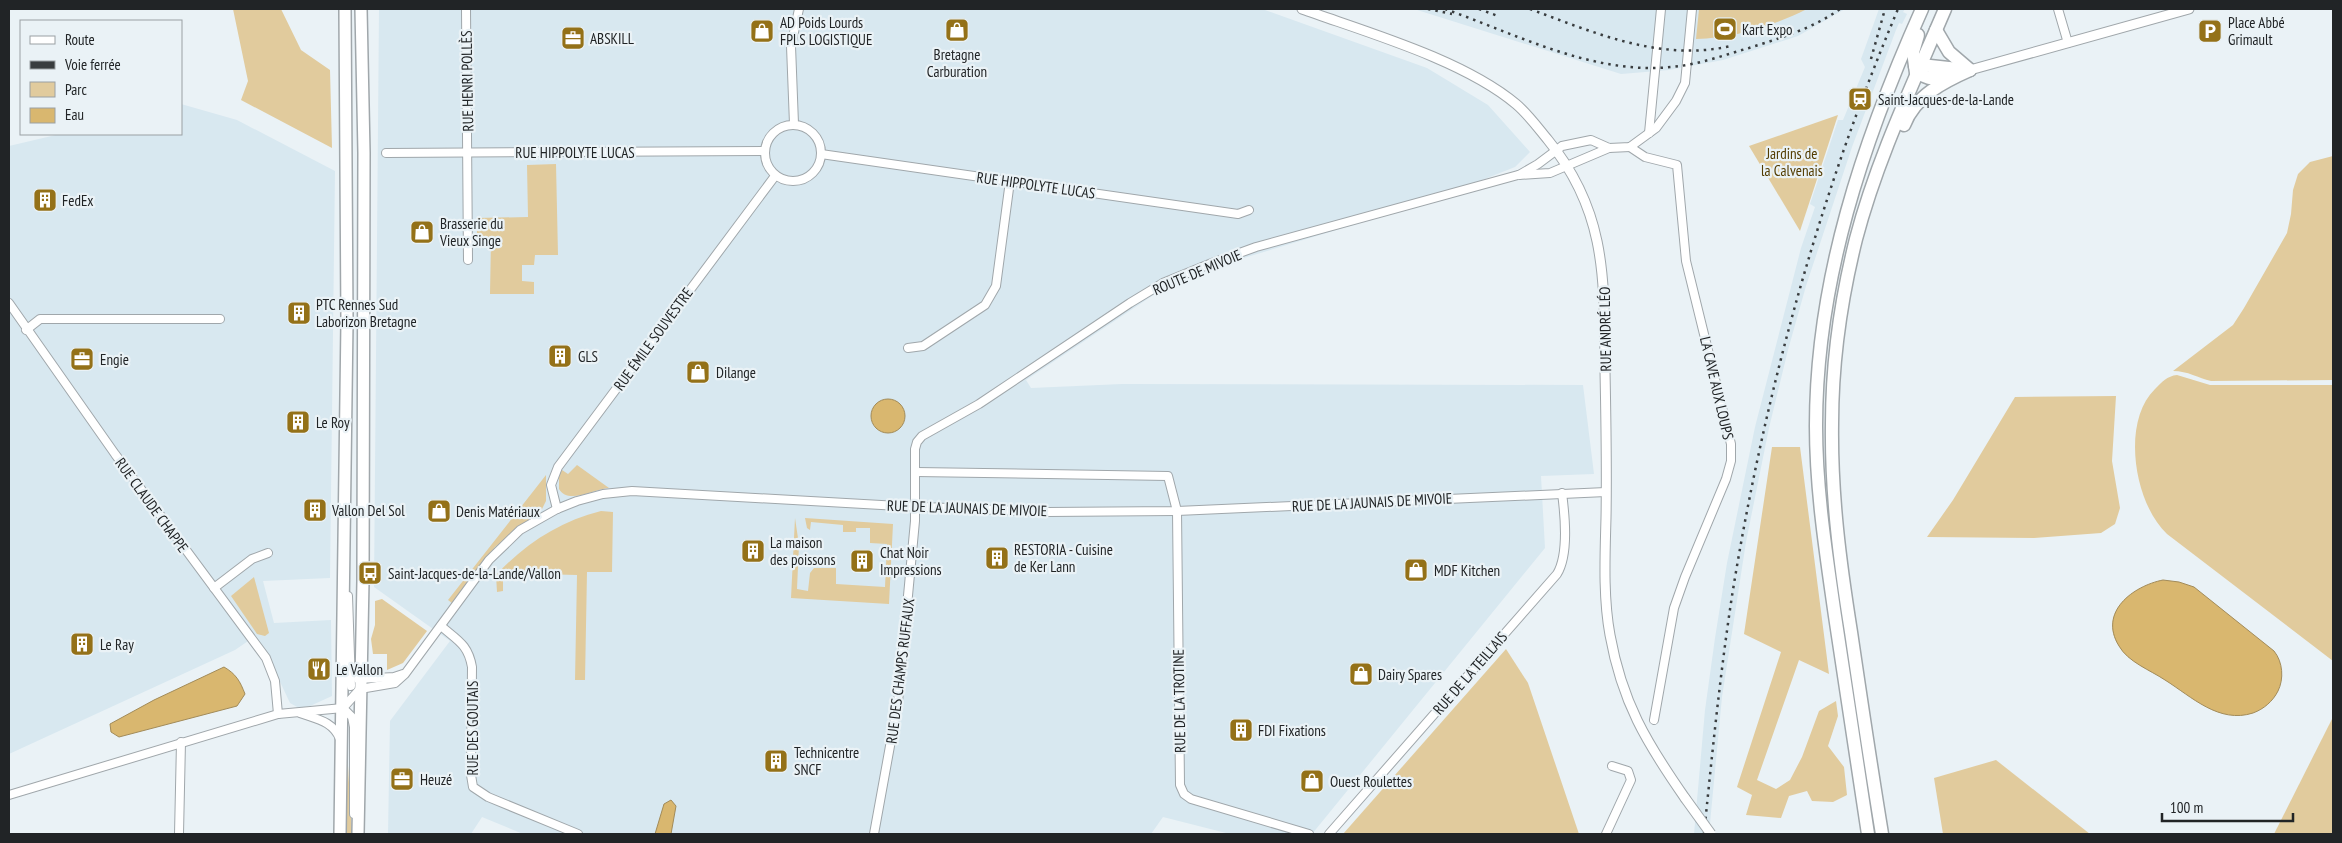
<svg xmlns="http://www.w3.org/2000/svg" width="2342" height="843" viewBox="0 0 2342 843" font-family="'PT Sans Narrow',sans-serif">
<rect width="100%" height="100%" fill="#eaf2f6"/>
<g fill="#d8e8f0">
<polygon points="379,9 1262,9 1427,68 1488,105 1530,152 1515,167 1419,205 1214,267 1164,288 1026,380 1031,388 1122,384 1583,385 1594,474 1541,476 1545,548 1312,834 1230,834 1163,817 1151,834 523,834 482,817 471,834 388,834 390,721 450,641 374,587"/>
<polygon points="1414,9 1845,9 1798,36 1723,60 1669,70 1621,74"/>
<polygon points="1879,9 1905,9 1903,12 1907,14 1902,24 1899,23 1896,30 1852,147 1806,286 1788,350 1769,428 1746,542 1722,697 1709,834 1694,834 1705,710 1715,638 1727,563 1755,427 1801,248 1815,207 1810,204 1838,120 1843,120 1865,67 1861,59"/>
<polygon points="181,104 237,120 335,171 330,578 263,581 274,623 331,620 332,696 310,706 299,708 290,703 267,654 254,637 235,650 9,754 9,146 60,134 181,134"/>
</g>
<g fill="#e1cb9d">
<polygon points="233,9 281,9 301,50 330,70 332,148 241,100 248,81"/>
<path d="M 1699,9 L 1807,9 C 1773,26 1734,38 1696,39 Z"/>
<polygon points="1838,115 1800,231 1749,146"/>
<path d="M 2333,156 L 2333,380 L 2211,381 C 2198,378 2188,371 2173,371 L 2233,325 L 2244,308 L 2287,233 L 2291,214 L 2293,190 L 2298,174 L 2310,162 Z"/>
<polygon points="556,164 558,255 535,255 534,265 522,265 522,281 534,282 534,294 490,294 491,239 477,239 477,218 528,217 527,165"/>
<path d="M 2177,375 L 2210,385 L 2333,385 L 2333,661 L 2167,534 C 2134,503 2121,422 2155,389 C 2162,382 2167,376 2177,375 Z"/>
<polygon points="2116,396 2112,461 2120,508 2115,524 2101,533 2034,538 1927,537 1953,500 2015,397"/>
<polygon points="1772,447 1800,447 1829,674 1799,660 1757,780 1776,789 1790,780 1802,757 1819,711 1836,701 1838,716 1828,746 1844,767 1847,795 1833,802 1812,801 1807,791 1789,796 1781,818 1746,815 1752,795 1737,787 1781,652 1744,634"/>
<path d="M 577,465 L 609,488 C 594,489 568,505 559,489 L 559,475 L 562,470 L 568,474 Z"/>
<polygon points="546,475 546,501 542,509 495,547 452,603 448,600"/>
<path d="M 601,511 L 613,512 L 612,572 L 587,572 L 585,680 L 575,680 L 577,575 L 503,573 L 503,591 L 497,592 L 496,575 C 525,544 560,521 601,511 Z"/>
<polygon points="795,518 799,545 797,589 808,591 810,573 814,568 836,568 836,584 885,587 887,544 870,543 870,528 856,528 856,532 843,532 843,525 811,522 810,530 807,528 805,518 893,524 889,604 791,598"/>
<polygon points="254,577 269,633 265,636 257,634 231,596"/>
<polygon points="382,599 427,631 403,663 387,670 387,654 373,654 371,639 375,625 375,601"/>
<polygon points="1506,649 1528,683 1579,834 1343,834"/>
<polygon points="2333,717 2333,834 2274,834"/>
<polygon points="347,749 352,834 345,834"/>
<polygon points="1996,760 2090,834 1943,834 1934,778"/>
</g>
<g fill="#d9b76f" stroke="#a28b59">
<circle cx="888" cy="416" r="17"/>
<path d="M 2163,580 L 2179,582 L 2194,587 L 2274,651 C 2283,662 2284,679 2278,691 C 2273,701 2264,709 2253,713 C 2219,724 2192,697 2165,680 C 2150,670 2128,662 2119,646 C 2098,612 2133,586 2163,580 Z"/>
<path d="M 224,667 C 236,674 240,681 245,694 L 237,706 L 119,737 L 111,732 L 110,724 L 154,700 Z"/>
<polygon points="671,800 676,806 671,834 655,834 664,804"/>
</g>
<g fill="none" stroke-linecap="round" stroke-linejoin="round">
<g stroke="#a0a7ab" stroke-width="10">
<g id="minor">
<polyline points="466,9 468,260"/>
<polyline points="2058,9 2068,43"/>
<polyline points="794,124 791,46 799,9"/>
<circle cx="793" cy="153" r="28"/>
<polyline points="1649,133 1661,9"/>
<polyline points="1630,147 1645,157 1677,165 1686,261 1731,444 1731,461 1726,479 1685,577 1674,608 1654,720"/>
<polyline points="386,153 764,151"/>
<polyline points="821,154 1238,214 1249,210"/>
<polyline points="1519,175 1538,164 1562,146 1591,140 1609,148 1630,147 1656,128 1676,101 1685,83 1692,9"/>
<polyline points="9,303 115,454 266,658 275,681 278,714"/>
<polyline points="26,330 40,319 220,319"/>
<polyline points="908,348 923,346 985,305 996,286 1010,181"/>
<polyline points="916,472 1168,476 1177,511 1180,785 1184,794 1191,799 1309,834"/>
<polyline points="557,509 551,485 558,467 775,176"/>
<polyline points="214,588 252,559 268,553"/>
<polyline points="348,596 351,686"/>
<path d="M 441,626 C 457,640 468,644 472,667 L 471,775 L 473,787 L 488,797 L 578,834"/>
<polyline points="358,679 394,677 403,674"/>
<polyline points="360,689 395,683 405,674 489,560 520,530 557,509 577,501 603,494 632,491 899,506 1047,512 1177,511 1606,492"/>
<polyline points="343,708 352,717 354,727 354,814"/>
<path d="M 300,713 C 316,719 333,721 340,739"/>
<polyline points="9,795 278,714 343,708 360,689"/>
<polyline points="179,834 181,742"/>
<polyline points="874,834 898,702 915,521 915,449 917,442 922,436 979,404 1130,303 1163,283 1212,263 1256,247 1518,175 1550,173 1609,148"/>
<path d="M 1329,834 L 1557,574 C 1569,554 1565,516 1562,493"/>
<polyline points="1606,834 1631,780 1628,771 1612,766"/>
</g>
</g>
<g stroke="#a0a7ab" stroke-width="11">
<g id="tertiary">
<path d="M 1302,9 C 1366,32 1464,60 1516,104 C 1528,114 1538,128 1548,140 C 1608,213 1604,282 1605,371 C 1606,420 1607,469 1606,518 C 1605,556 1603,597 1610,635 C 1622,702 1646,742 1685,798"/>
<polyline points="1970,70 2189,9"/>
</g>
</g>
<g stroke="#a0a7ab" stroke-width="14">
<g id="primary">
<polyline points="340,834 347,322 345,9"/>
<polyline points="358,834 363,581 364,153 361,9"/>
</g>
</g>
<g stroke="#a0a7ab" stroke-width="15">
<g id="trunk">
<polyline points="1936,30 1949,52 1970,70"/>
<polyline points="1918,35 1913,52 1916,73 1929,78 1950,78"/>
<polyline points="1915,66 1921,65 1967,70"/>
<path d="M 1904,125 C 1915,96 1943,82 1970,70"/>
<path d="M 1868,834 C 1857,761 1846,689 1835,616 C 1826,553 1816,490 1816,426 C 1816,280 1863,141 1922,9"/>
<path d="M 1882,834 C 1871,767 1861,700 1851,632 C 1840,563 1831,495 1832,424 C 1832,362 1841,299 1856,239 C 1877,159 1913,84 1945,9"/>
</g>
</g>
<use href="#minor" stroke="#fff" stroke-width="8"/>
<use href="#tertiary" stroke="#fff" stroke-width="9"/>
<use href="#primary" stroke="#fff" stroke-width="11"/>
<use href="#trunk" stroke="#fff" stroke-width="12"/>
<g stroke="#393d3f" stroke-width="2.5" stroke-dasharray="2.5 5" stroke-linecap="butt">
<polyline points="1428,9 1452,14"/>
<path d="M 1445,9 C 1516,34 1593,75 1671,67 C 1698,65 1724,55 1749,48 C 1780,38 1812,29 1840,9"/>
<polyline points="1479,9 1498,16"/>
<path d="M 1530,9 C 1595,33 1661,62 1731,46"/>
<polyline points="1871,59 1885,9"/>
<path d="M 1704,834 C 1712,755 1720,675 1732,596 C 1764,396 1819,196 1898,9"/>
</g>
<g stroke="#a0a7ab" stroke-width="11" stroke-linecap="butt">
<polyline id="tertiary-bridge" points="1685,798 1711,834"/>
</g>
<use href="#tertiary-bridge" stroke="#fff" stroke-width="9"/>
</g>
<defs>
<g id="stadium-square" transform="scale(1.25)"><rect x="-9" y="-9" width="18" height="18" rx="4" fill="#947118" stroke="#eaf2f6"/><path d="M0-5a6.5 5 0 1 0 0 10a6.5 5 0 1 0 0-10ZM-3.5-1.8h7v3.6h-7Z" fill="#fff"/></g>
<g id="shop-square" transform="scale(1.25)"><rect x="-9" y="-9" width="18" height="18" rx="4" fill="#947118" stroke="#eaf2f6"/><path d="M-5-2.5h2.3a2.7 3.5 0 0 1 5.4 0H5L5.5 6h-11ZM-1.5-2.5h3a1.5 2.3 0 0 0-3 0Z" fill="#fff"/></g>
<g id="parking-square" transform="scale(1.25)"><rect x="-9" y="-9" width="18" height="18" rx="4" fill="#947118" stroke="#eaf2f6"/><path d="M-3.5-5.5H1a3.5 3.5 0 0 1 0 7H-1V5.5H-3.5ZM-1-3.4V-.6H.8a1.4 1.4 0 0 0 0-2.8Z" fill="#fff"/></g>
<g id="office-square" transform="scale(1.25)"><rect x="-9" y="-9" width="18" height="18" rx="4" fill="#947118" stroke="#eaf2f6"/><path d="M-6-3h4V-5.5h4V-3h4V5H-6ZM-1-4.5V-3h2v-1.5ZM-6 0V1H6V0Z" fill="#fff"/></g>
<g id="station-square" transform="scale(1.25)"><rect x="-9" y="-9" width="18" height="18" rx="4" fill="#947118" stroke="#eaf2f6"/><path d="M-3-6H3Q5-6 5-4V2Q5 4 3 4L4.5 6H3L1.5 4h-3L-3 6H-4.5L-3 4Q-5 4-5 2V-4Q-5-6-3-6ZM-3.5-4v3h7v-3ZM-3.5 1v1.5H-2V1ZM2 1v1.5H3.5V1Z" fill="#fff"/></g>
<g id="building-square" transform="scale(1.25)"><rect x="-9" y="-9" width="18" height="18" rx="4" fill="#947118" stroke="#eaf2f6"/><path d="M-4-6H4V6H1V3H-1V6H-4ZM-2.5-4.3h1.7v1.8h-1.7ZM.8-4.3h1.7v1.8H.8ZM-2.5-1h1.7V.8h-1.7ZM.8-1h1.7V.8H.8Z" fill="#fff"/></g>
<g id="bus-square" transform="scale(1.25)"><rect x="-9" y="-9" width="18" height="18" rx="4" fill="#947118" stroke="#eaf2f6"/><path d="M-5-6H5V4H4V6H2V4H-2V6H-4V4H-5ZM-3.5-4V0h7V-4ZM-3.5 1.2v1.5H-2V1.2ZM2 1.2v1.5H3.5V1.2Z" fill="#fff"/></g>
<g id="restaurant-square" transform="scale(1.25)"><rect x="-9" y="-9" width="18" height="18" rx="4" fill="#947118" stroke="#eaf2f6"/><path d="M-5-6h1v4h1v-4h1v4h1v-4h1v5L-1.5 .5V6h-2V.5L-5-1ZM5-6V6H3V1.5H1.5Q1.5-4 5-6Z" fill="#fff"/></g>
</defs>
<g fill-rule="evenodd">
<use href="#stadium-square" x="1725" y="29"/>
<use href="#shop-square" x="957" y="30"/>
<use href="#shop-square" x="762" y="31"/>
<use href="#parking-square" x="2210" y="31"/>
<use href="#office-square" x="573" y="38"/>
<use href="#station-square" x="1860" y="99"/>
<use href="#building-square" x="45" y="200"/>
<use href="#shop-square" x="422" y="232"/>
<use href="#building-square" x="299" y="313"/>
<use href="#building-square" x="560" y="356"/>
<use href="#office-square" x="82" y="359"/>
<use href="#shop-square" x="698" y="372"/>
<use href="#building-square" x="298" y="422"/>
<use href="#building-square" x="315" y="510"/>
<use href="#shop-square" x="439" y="511"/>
<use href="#building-square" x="753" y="551"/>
<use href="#building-square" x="997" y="558"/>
<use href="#building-square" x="862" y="561"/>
<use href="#shop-square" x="1416" y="570"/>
<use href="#bus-square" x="370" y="573"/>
<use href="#building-square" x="82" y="644"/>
<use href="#restaurant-square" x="319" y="669"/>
<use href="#shop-square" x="1361" y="674"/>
<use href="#building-square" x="1241" y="730"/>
<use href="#building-square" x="776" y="761"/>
<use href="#office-square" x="402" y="779"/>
<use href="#shop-square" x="1312" y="781"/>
</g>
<g text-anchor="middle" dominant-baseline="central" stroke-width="4.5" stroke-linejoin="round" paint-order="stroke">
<g font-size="15" fill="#212426" stroke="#eaf2f6" text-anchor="start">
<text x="780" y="22">AD Poids Lourds<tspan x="780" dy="17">FPLS LOGISTIQUE</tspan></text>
<text x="2228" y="22">Place Abbé<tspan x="2228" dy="17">Grimault</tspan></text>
<text x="1742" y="29">Kart Expo</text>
<text x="590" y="38">ABSKILL</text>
<text x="957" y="54" text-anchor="middle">Bretagne<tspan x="957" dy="17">Carburation</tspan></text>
<text x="1878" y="99">Saint-Jacques-de-la-Lande</text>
<text x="62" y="200">FedEx</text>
<text x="440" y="223">Brasserie du<tspan x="440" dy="17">Vieux Singe</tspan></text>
<text x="316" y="304">PTC Rennes Sud<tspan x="316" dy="17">Laborizon Bretagne</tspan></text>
<text x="578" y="356">GLS</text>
<text x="100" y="359">Engie</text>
<text x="716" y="372">Dilange</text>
<text x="316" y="422">Le Roy</text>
<text x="332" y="510">Vallon Del Sol</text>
<text x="456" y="511">Denis Matériaux</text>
<text x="770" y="542">La maison<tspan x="770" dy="17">des poissons</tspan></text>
<text x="1014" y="549">RESTORIA - Cuisine<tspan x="1014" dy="17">de Ker Lann</tspan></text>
<text x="880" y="552">Chat Noir<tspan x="880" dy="17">Impressions</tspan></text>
<text x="1434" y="570">MDF Kitchen</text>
<text x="388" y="573">Saint-Jacques-de-la-Lande/Vallon</text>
<text x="100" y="644">Le Ray</text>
<text x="336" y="669">Le Vallon</text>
<text x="1378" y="674">Dairy Spares</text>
<text x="1258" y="730">FDI Fixations</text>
<text x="794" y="752">Technicentre<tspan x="794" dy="17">SNCF</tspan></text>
<text x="420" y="779">Heuzé</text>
<text x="1330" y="781">Ouest Roulettes</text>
</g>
<g font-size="15" fill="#212426" stroke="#eaf2f6">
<text transform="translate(467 81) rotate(-91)">RUE HENRI POLLÈS</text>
<text x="575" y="152">RUE HIPPOLYTE LUCAS</text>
<text transform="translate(1036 185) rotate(8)">RUE HIPPOLYTE LUCAS</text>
<text transform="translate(1197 272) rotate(-23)">ROUTE DE MIVOIE</text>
<text transform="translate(1605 329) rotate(-91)">RUE ANDRÉ LÉO</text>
<text transform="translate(653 339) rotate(-54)">RUE ÉMILE SOUVESTRE</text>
<text transform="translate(1717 388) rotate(77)">LA CAVE AUX LOUPS</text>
<text transform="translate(1372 502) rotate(-3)">RUE DE LA JAUNAIS DE MIVOIE</text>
<text transform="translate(152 505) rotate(54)">RUE CLAUDE CHAPPE</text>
<text transform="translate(967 508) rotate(2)">RUE DE LA JAUNAIS DE MIVOIE</text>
<text transform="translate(900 671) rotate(-83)">RUE DES CHAMPS RUFFAUX</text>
<text transform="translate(1470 673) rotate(-49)">RUE DE LA TEILLAIS</text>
<text transform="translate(1179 701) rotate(-91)">RUE DE LA TROTINE</text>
<text transform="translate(472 728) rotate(-90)">RUE DES GOUTAIS</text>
</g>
<g font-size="15" fill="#533c00" stroke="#eaf2f6">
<text x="1792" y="153">Jardins de<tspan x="1792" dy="17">la Calvenais</tspan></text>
</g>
</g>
<rect width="2342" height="843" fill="none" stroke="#212426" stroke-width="20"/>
<rect x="20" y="20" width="162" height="115" fill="#eaf2f6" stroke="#9aa0a3"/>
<rect x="30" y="36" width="25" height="8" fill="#ffffff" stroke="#9aa0a3"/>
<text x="65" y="45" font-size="15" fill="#212426">Route</text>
<rect x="30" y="61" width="25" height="8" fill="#393d3f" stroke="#9aa0a3"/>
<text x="65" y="70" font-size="15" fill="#212426">Voie ferrée</text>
<rect x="30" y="82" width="25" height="15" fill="#e1cb9d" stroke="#9aa0a3"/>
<text x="65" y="95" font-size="15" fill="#212426">Parc</text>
<rect x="30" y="108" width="25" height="15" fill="#d9b76f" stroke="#9aa0a3"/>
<text x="65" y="120" font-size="15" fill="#212426">Eau</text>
<path d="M2162 813v8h131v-8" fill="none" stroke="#212426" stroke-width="2.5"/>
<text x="2170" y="813" font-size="15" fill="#212426" stroke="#eaf2f6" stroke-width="4" paint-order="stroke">100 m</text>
</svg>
